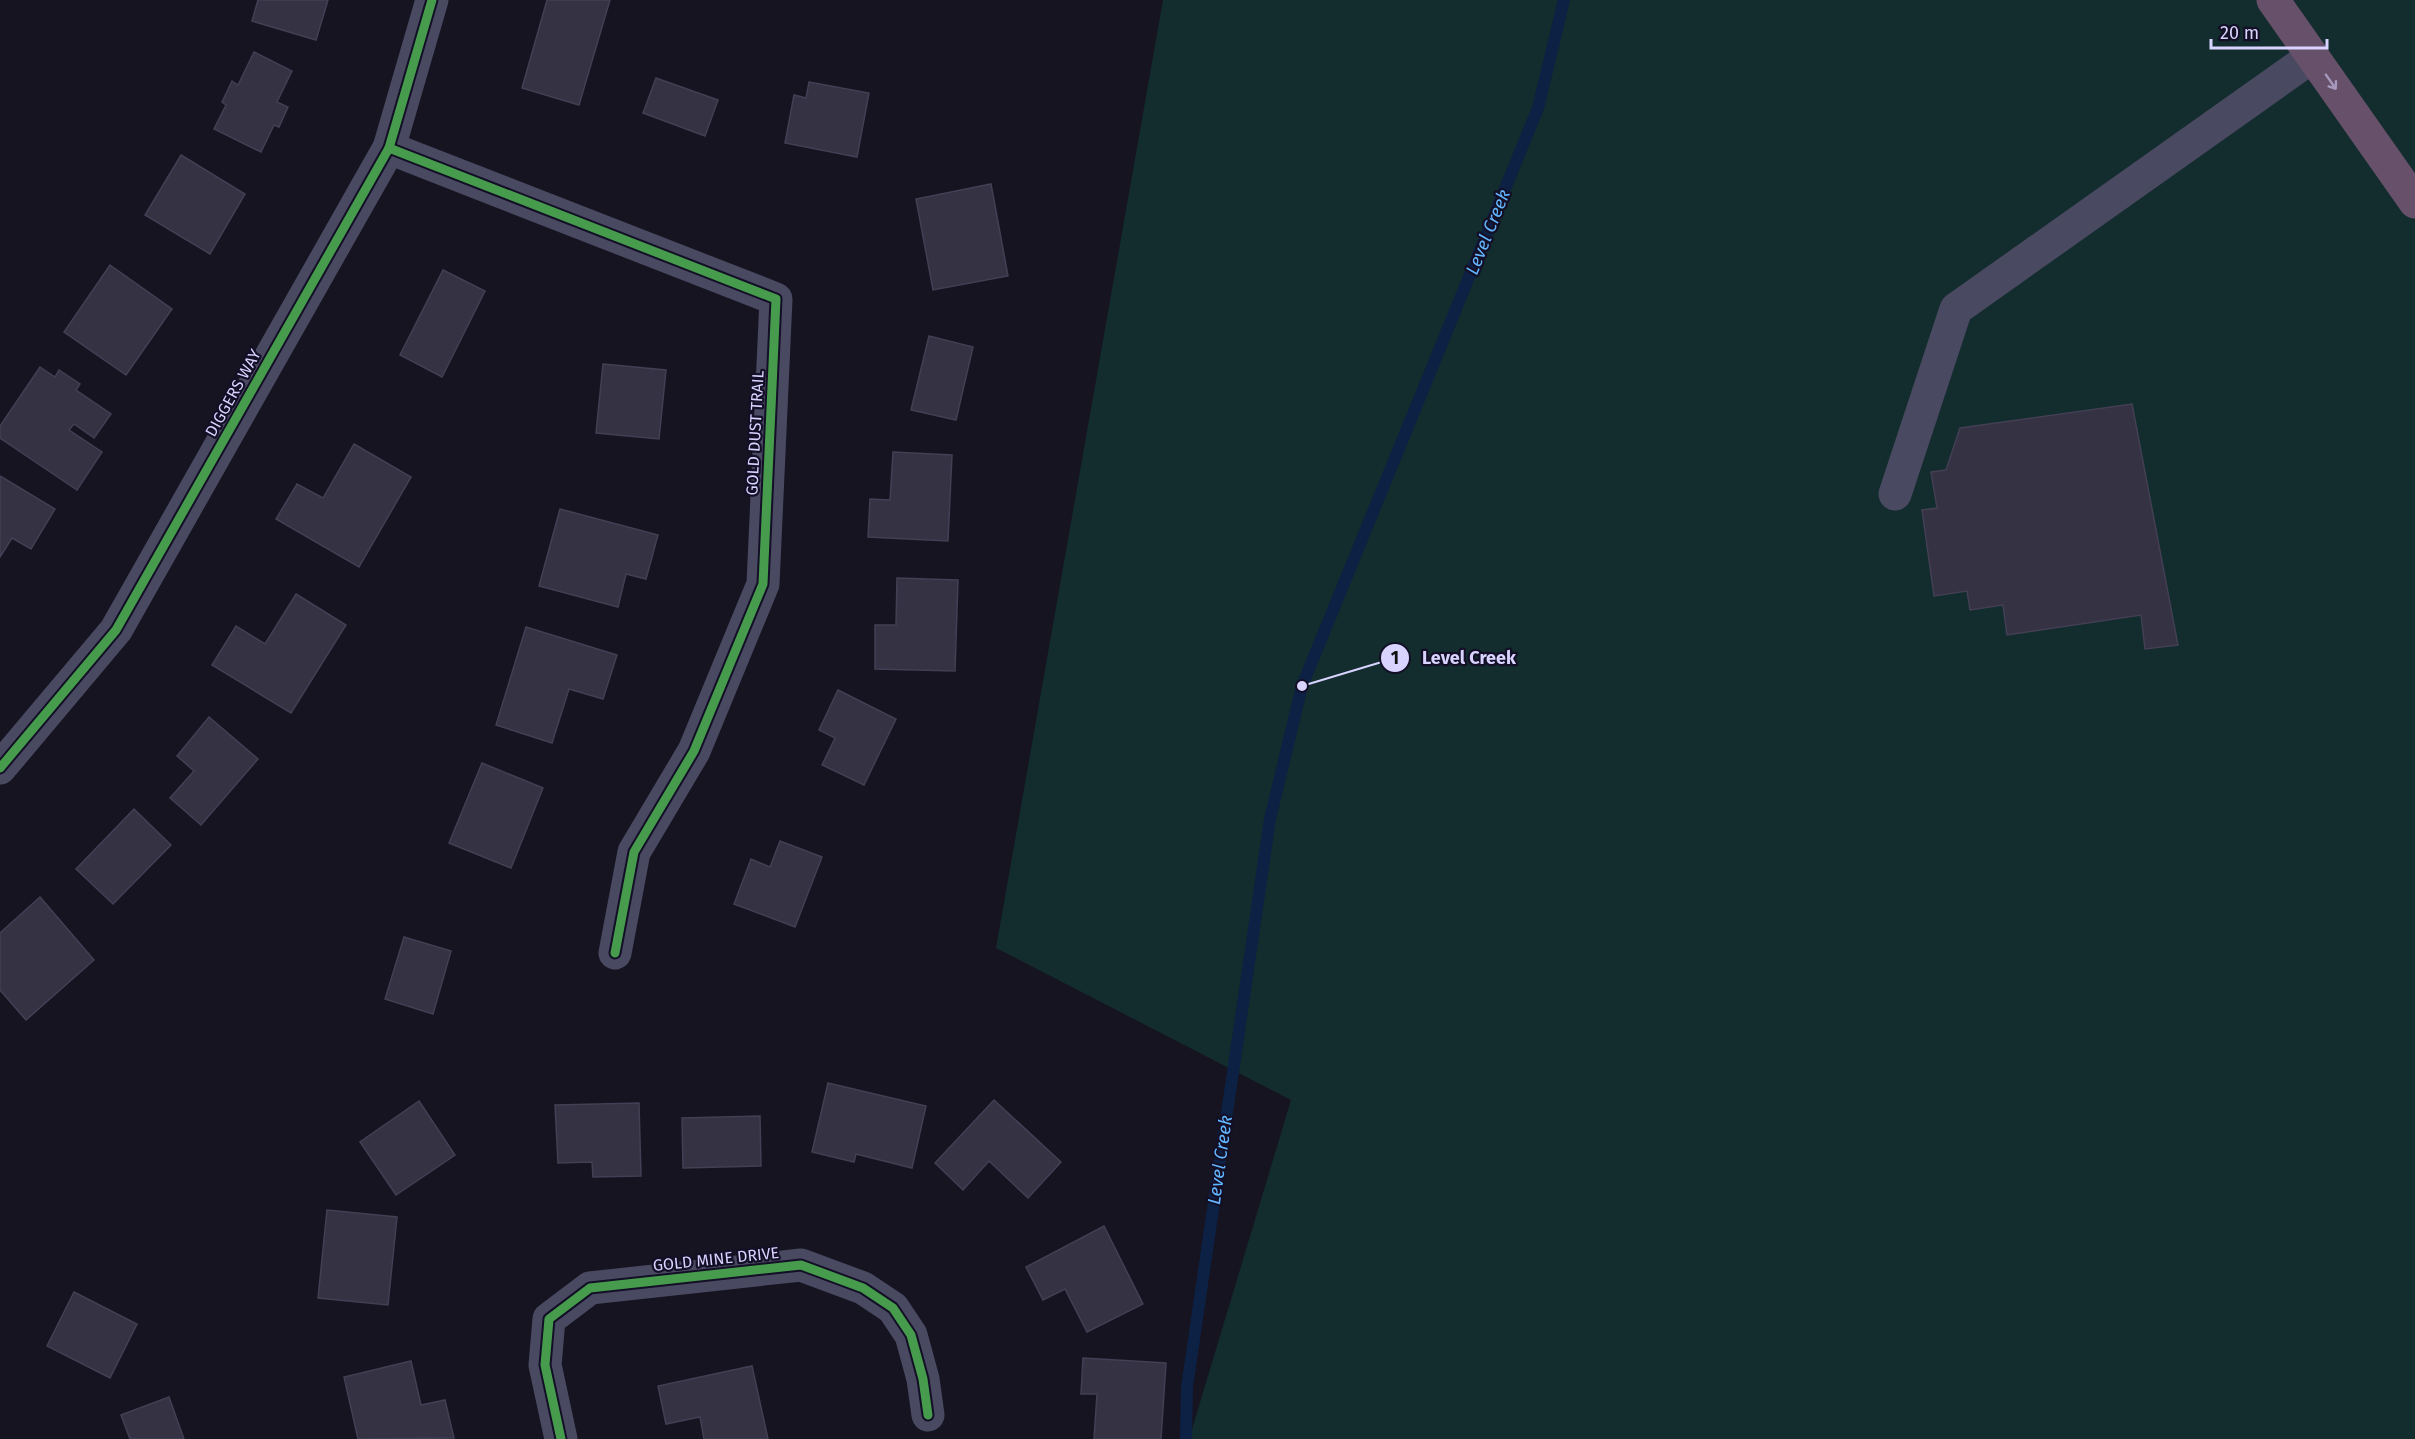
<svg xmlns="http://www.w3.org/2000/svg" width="2415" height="1439" viewBox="0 0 2415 1439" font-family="'Fira Sans',sans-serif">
<rect width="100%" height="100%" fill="#161421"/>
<polygon fill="#132c2d" points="1163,0 2415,0 2415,1439 1189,1439 1291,1100 996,948"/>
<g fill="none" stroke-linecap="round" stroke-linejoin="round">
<polyline stroke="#0d2144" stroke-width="12" points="1186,1439 1187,1387 1270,819 1302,686 1538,108 1564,0"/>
</g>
<g fill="#343243" stroke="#433f54" stroke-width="1.5">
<polygon points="258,0 328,0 316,40 252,21"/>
<polygon points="547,0 610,0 579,105 522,88"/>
<polygon points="254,52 292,71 277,102 288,107 279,127 274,125 261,152 214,129 226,105 222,102 232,81 238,85"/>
<polygon points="656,78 718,100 705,136 643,113"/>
<polygon points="809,82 869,93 857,157 785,143 794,95 806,98"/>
<polygon points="181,155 245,194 210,254 145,215"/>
<polygon points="991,184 1008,276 933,290 916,199"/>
<polygon points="110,265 172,309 126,375 64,332"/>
<polygon points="443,270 485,291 442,377 400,355"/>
<polygon points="929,336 973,347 956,420 911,410"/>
<polygon points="603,364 666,370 659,439 596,433"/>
<polygon points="40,367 55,377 59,370 80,384 76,390 111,414 94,438 74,424 69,430 102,452 77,490 0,438 0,426"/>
<polygon points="2132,404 2178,645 2145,649 2141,615 2007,635 2003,605 1970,610 1967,591 1934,596 1922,510 1937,508 1931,472 1946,470 1960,428"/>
<polygon points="354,444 411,477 359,567 276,519 297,484 323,498"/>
<polygon points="893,452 952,455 948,541 868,537 870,499 890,500"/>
<polygon points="0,476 55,509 31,549 12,538 0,557"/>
<polygon points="560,509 658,535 646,579 626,574 618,607 539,586"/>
<polygon points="897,578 958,580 955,671 875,669 875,625 896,625"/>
<polygon points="296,594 346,625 291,713 212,665 236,626 265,644"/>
<polygon points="526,627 617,655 603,699 569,689 552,743 496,725"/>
<polygon points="838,690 896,719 864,785 822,765 835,738 819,730"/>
<polygon points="209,717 258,759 201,825 170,798 194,771 177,756"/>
<polygon points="482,763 543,788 511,868 449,843"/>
<polygon points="134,809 171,845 113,904 76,869"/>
<polygon points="780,841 822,857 795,927 734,904 751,859 770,867"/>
<polygon points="40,897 94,960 26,1020 0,990 0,933"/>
<polygon points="404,937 451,951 433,1014 385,999"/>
<polygon points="828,1083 926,1106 912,1168 856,1154 854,1162 812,1152"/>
<polygon points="994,1100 1061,1162 1028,1198 989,1161 963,1190 935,1163"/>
<polygon points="419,1101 455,1155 396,1195 360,1142"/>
<polygon points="639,1103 641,1176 593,1177 592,1162 558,1163 555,1105"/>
<polygon points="760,1116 761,1166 683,1168 682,1118"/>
<polygon points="327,1210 397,1217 388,1305 318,1298"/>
<polygon points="1104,1226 1143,1304 1087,1332 1065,1289 1043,1300 1026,1267"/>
<polygon points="74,1292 137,1324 110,1378 47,1346"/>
<polygon points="1083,1358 1166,1363 1161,1439 1094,1439 1097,1394 1081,1394"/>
<polygon points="411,1361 421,1405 445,1400 454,1438 358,1439 344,1377"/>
<polygon points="752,1366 768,1439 704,1439 700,1417 666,1424 658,1386"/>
<polygon points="169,1397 184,1439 130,1439 121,1415"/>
</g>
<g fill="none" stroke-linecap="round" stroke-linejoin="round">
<g stroke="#4a4962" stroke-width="33">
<polyline points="389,148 776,299 763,584 694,751 634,852 615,953"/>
<polyline points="1895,494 1956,309 2313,56"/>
<polyline points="0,768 116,630 389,148 432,0"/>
<polyline points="561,1439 545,1365 549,1319 590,1288 801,1265 863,1288 893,1308 911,1335 923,1379 928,1415"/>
</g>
<polyline stroke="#67516a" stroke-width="33" points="2273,0 2415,202"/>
<g stroke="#130f26" stroke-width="13">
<g id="cycleway">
<polyline points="389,148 776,299 763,584 694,751 634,852 615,953"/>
<polyline points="0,768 116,630 389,148 432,0"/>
<polyline points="561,1439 545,1365 549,1319 590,1288 801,1265 863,1288 893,1308 911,1335 923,1379 928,1415"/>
</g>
</g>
<use href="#cycleway" stroke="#469c4c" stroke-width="9"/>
</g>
<defs><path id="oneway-shaft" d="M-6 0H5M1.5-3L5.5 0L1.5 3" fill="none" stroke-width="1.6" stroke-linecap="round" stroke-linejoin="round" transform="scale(1.5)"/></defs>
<use stroke="#a699bc" href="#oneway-shaft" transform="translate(2331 82) rotate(55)"/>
<g text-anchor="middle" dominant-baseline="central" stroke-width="4.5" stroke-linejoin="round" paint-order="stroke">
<g font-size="16" fill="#d9d4ff" stroke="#130f26">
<text transform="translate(233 393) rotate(-61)">DIGGERS WAY</text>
<text transform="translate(755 433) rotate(-87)">GOLD DUST TRAIL</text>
<text transform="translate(716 1259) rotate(-6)">GOLD MINE DRIVE</text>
</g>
<g font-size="18" font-style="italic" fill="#62b6ff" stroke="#130f26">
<text transform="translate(1488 232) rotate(-68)">Level Creek</text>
<text transform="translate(1220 1160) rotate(-82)">Level Creek</text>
</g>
</g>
<path fill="none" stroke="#d9d4ff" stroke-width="2" d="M1302 686L1395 658"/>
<g fill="#d9d4ff" stroke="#130f26" stroke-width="2">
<circle cx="1302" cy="686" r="6"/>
<circle cx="1395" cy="658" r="15"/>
</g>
<g font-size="18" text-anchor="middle" font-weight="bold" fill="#111">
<text x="1395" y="664">1</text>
</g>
<g font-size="18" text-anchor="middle" font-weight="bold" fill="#d9d4ff" stroke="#130f26" stroke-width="4.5" stroke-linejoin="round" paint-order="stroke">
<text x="1469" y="664">Level Creek</text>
</g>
<path d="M2211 39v9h116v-9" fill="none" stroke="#d9d4ff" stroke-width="3"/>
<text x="2220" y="39" font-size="18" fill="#d9d4ff" stroke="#130f26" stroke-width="4.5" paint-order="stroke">20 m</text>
</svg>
